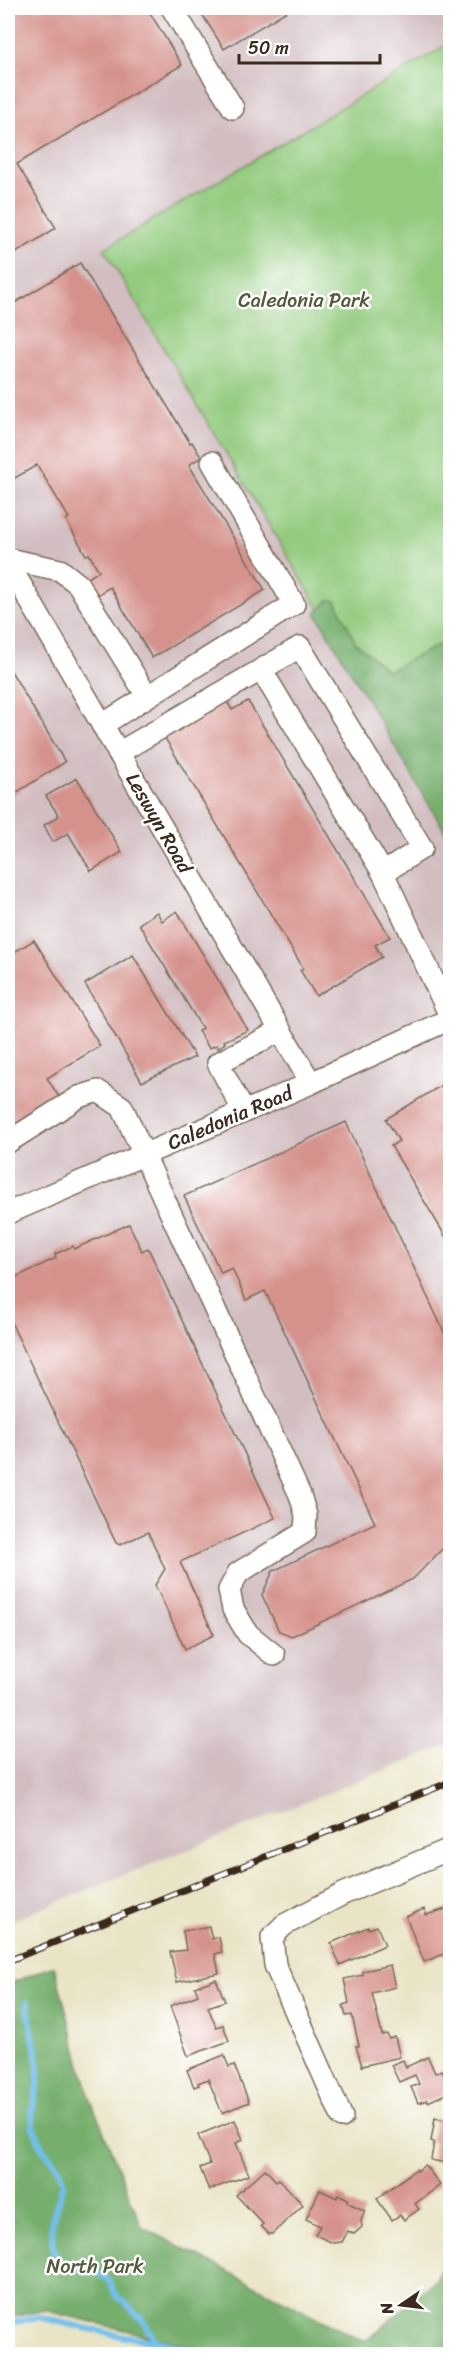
<svg xmlns="http://www.w3.org/2000/svg" width="458" height="2362" viewBox="0 0 458 2362" font-family="Sriracha,sans-serif">
<rect width="100%" height="100%" fill="#fff"/>
<filter id="ink" filterUnits="userSpaceOnUse"><feTurbulence type="fractalNoise" baseFrequency=".0167" numOctaves="2"/><feDisplacementMap in="SourceGraphic" scale="12" xChannelSelector="R" yChannelSelector="G"/><feConvolveMatrix kernelMatrix="1 2 1 2 8 2 1 2 1" color-interpolation-filters="sRGB"/></filter>
<filter id="wash" filterUnits="userSpaceOnUse"><feTurbulence type="fractalNoise" baseFrequency=".008" numOctaves="4" result="noise"/><feDisplacementMap in="SourceGraphic" scale="24" xChannelSelector="R" yChannelSelector="G"/><feGaussianBlur stdDeviation="1.35" result="paint"/><feColorMatrix in="noise" values="0 0 0 0 0 0 0 0 0 0 0 0 0 0 0 0 0 1.4 0 .05"/><feComposite in="paint" operator="in"/></filter>
<g filter="url(#wash)">
<rect width="100%" height="100%" fill="#e9e4c6"/>
<polygon fill="#d2bec1" points="8,8 450,8 450,43 104,250 450,828 450,1744 8,1922"/>
<polygon fill="#93cb7e" stroke="#677a4e" stroke-width="1.5" points="450,43 450,828 104,249"/>
<g fill="#76af6d" stroke="#586c46" stroke-width="1.5">
<polygon points="329,600 336,601 356,643 388,671 450,639 450,840 316,613"/>
<polygon points="54,1966 90,2098 142,2227 360,2340 368,2340 435,2281 450,2247 450,2354 221,2354 44,2310 8,2318 8,1984"/>
</g>
<g fill="none" stroke-linecap="round" stroke-linejoin="round">
<g stroke="#73bfed" stroke-width="6">
<path d="M 27,2002 L 38,2063 L 38,2085 L 32,2112 L 33,2127 L 43,2149 L 59,2168 L 63,2184 L 51,2224 L 54,2252 L 66,2267 C 79,2269 101,2270 110,2282 C 113,2288 114,2294 119,2298 C 140,2315 142,2319 156,2341"/>
<polyline points="8,2324 38,2317 124,2337 156,2341 203,2354"/>
</g>
</g>
<g id="blocks">
<g fill="#d5928c">
<polygon points="8,8 147,8 182,65 17,164 56,228 8,258"/>
<polygon points="198,8 292,8 224,49"/>
<polygon points="80,263 190,443 192,442 201,457 189,465 265,590 152,658 110,587 94,597 85,580 99,571 89,554 86,555 66,520 69,518 37,465 8,482 8,307"/>
<polygon points="8,666 65,762 8,798"/>
<polygon points="225,698 232,710 248,701 390,937 375,945 382,957 316,996 300,970 303,968 302,966 163,735"/>
<polygon points="77,778 122,852 91,871 68,833 53,842 44,825 59,816 46,796"/>
<polygon points="177,911 248,1030 224,1041 225,1043 218,1048 217,1045 209,1048 198,1031 202,1028 139,924 157,912 162,921"/>
<polygon points="34,940 100,1046 47,1078 61,1100 8,1132 8,956"/>
<polygon points="133,955 195,1057 142,1082 85,984"/>
<polygon points="450,1080 450,1244 391,1146 399,1141 386,1119"/>
<polygon points="346,1122 450,1345 450,1541 413,1579 292,1636 279,1631 262,1595 273,1571 375,1523 265,1291 246,1300 232,1268 221,1273 184,1196"/>
<polygon points="129,1224 142,1251 148,1248 275,1518 180,1562 214,1635 185,1649 155,1585 165,1569 148,1532 120,1545 116,1543 8,1316 8,1303 10,1302 8,1296 8,1281 56,1258 55,1254 73,1246 74,1249"/>
<polygon points="449,1908 450,1956 449,1952 424,1962 406,1917 424,1909 426,1915"/>
<polygon points="209,1926 212,1939 219,1937 222,1952 215,1954 219,1973 177,1982 170,1952 186,1950 183,1931"/>
<polygon points="377,1926 385,1945 340,1965 331,1943 368,1927 369,1929"/>
<polygon points="390,1965 395,1987 372,1993 382,2035 387,2034 389,2039 395,2037 400,2057 362,2066 356,2046 359,2046 352,2015 346,2016 343,2005 349,2003 344,1979 363,1975 363,1971"/>
<polygon points="216,1979 225,2001 208,2007 216,2027 223,2025 229,2041 188,2056 170,2006 198,1995 195,1987"/>
<polygon points="224,2055 229,2067 234,2065 249,2102 222,2113 208,2079 198,2083 199,2085 194,2087 187,2070"/>
<polygon points="428,2057 435,2073 442,2070 450,2092 428,2102 427,2100 418,2103 411,2087 419,2084 415,2075 399,2082 391,2065 403,2060 406,2067"/>
<polygon points="435,2118 450,2121 450,2164 431,2160 434,2142 431,2141"/>
<polygon points="235,2120 243,2140 236,2143 249,2175 209,2190 200,2168 210,2164 198,2135"/>
<polygon points="425,2165 440,2185 415,2204 419,2209 404,2220 400,2215 392,2220 377,2199 416,2169 417,2171"/>
<polygon points="265,2169 276,2181 279,2179 303,2205 272,2234 269,2234 261,2226 263,2224 236,2195"/>
<polygon points="320,2190 337,2198 338,2194 348,2199 347,2202 365,2211 361,2220 362,2227 354,2234 348,2231 342,2242 333,2243 315,2235 320,2226 306,2219"/>
</g>
</g>
</g>
<g filter="url(#ink)">
<use href="#blocks" fill-opacity="0" stroke="#786b59" stroke-width="1.5"/>
<g fill="none" stroke-linecap="round" stroke-linejoin="round">
<g stroke="#786b59" stroke-width="24">
<g id="minor">
<polyline points="172,8 233,108"/>
<polyline points="8,559 60,570 78,584 147,696"/>
<polyline points="8,563 311,1083"/>
<polyline points="262,671 383,873"/>
<polyline points="102,725 294,604 212,462"/>
<polyline points="118,753 300,647 422,848 383,873 450,1016"/>
<polyline points="244,1112 218,1063 280,1031"/>
<polyline points="8,1142 79,1097 98,1091 122,1107 300,1495 306,1515 305,1532 238,1573 229,1590 233,1609 248,1634 274,1655"/>
<polyline points="8,1213 311,1083 450,1019"/>
<polyline points="342,2117 275,1965 272,1937 284,1925 343,1894 450,1849"/>
</g>
</g>
<path stroke="#786b59" stroke-width="4" stroke-dasharray="1.5 4.5" stroke-linecap="butt" d="M 13,2354 C 36,2348 57,2350 81,2354"/>
<use href="#minor" stroke="#fff" stroke-width="21"/>
<g stroke="#3b2a1e" stroke-width="7">
<polyline id="rail" points="8,1961 450,1782"/>
</g>
<use href="#rail" stroke="#fff" stroke-width="4.5" stroke-dasharray="14" stroke-linecap="butt"/>
</g>
</g>
<g text-anchor="middle" dominant-baseline="central" stroke-width="5" stroke-linejoin="round" paint-order="stroke">
<g font-size="20" fill="#555a3b" stroke="#fff">
<text x="304" y="300">Caledonia Park</text>
<text x="95" y="2266">North Park</text>
</g>
<g font-size="20" fill="#3b2a1e" stroke="#fff">
<text transform="translate(159 823) rotate(60)">Leswyn Road</text>
<text transform="translate(230 1118) rotate(-23)">Caledonia Road</text>
</g>
</g>
<rect width="458" height="2362" fill="none" stroke="#fff" stroke-width="30"/>
<g transform="translate(401 2305) rotate(256)" stroke="#ffffff" stroke-width="4.5" paint-order="stroke">
<path d="M0-4.5L10 22L0 15L-10 22Z" fill="#3b2a1e"/>
<text y="-9" font-size="16" font-weight="bold" text-anchor="middle" fill="#3b2a1e">N</text>
</g>
<path d="M239 54v9h141v-9" fill="none" stroke="#3b2a1e" stroke-width="3"/>
<text x="248" y="54" font-size="18" fill="#3b2a1e" stroke="#ffffff" stroke-width="4.5" paint-order="stroke">50 m</text>
</svg>
